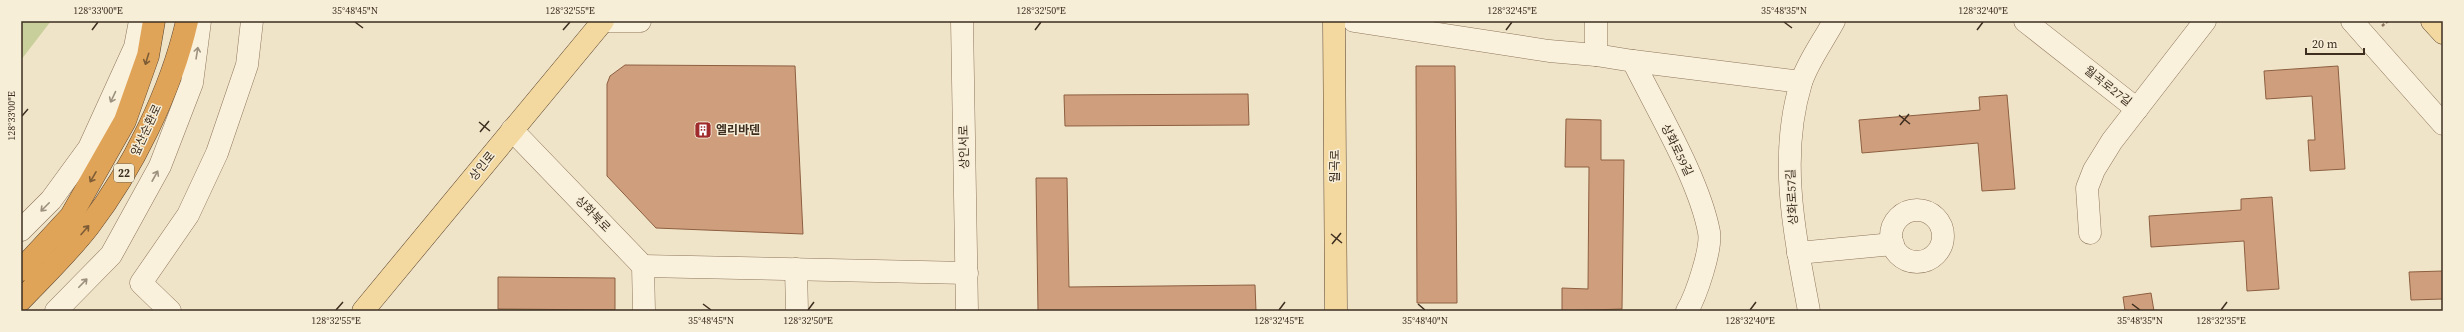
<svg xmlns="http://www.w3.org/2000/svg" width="2464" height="332" viewBox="0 0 2464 332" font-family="'Source Serif 4','Noto Sans KR',serif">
<rect width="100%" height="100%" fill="#f0e4c8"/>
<polygon fill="#c9cf9b" points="21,21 51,21 21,60"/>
<g fill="#cf9f7d" stroke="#8d5f41">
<polygon points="625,65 795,66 803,234 656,228 607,176 607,84 610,76"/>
<polygon points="1416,66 1455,66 1457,303 1417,303"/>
<polygon points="2338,66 2345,169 2310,171 2308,140 2315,140 2312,96 2266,99 2264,71"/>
<polygon points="1248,94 1249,125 1065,126 1064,95"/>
<polygon points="2007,95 2015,189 1982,191 1978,143 1862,153 1859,120 1980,110 1979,97"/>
<polygon points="1566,119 1601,120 1601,160 1624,160 1622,309 1562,311 1562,288 1588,289 1589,167 1565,167"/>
<polygon points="1036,178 1067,178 1069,287 1255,285 1256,311 1038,311"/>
<polygon points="2272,197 2279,289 2247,291 2244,241 2151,247 2149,216 2241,210 2241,199"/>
<polygon points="2443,271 2443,299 2411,300 2409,272"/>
<polygon points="498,277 615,278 615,310 498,309"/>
<polygon points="2151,293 2154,311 2125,311 2123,297"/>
</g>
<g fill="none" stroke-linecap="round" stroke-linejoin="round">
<g stroke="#8d765c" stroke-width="23">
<g id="minor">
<polyline points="603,21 640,21"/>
<polyline points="962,21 967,311"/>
<polyline points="1354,21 1549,51 1596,55"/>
<path d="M 1596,21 L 1596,55 L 1633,61 C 1657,110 1699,179 1709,232 C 1712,249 1696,296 1687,311"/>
<polyline points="2025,21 2137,109"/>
<polyline points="2352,21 2443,124"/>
<polyline points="1633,61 1801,82"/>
<polyline points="512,130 643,266 644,311"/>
<circle cx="1917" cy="236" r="26"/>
<polyline points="21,230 51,200 89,148 135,47 140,21"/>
<polyline points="2090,233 2087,188 2094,170 2112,141 2205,21"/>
<polyline points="1798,253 1893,244"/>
<polyline points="643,266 967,273"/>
<polyline points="796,269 797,311"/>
<polyline points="56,311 111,255 160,166 192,83 200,21"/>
<polyline points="170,311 141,283 188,215 217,153 247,65 252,21"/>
<path d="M 1809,311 C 1795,236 1778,158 1801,83 C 1807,63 1824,40 1834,21"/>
</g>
</g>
<g stroke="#5b4430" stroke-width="23">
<g id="major">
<polyline points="1334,21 1336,311"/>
<polyline points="2432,21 2443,33"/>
<polyline points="363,311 603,21"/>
</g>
</g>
<g stroke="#5b4430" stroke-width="23">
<g id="highway">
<polyline points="21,270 71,216 125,121 148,56 154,21"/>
<path d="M 21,300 C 44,276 69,252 89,226 C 132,170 171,91 187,21"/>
</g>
</g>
<polyline stroke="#8d765c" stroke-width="2.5" stroke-dasharray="3 2" stroke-linecap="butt" points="2382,26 2388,21"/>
<use href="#minor" stroke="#faf1dc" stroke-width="22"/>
<use href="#major" stroke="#f3d9a0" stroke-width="22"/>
<use href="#highway" stroke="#e0a458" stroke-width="22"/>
</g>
<defs><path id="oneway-shaft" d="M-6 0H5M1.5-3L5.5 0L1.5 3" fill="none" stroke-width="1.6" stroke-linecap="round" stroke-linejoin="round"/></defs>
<g stroke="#9c907e">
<use href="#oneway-shaft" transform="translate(197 53) rotate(-81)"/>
<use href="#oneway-shaft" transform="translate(113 97) rotate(115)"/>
<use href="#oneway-shaft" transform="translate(155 176) rotate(-61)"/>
<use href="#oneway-shaft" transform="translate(45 207) rotate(135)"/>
<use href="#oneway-shaft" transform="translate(83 283) rotate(-46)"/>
</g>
<g stroke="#7e5d36">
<use href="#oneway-shaft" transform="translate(147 59) rotate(107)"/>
<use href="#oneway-shaft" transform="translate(93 177) rotate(120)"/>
<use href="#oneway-shaft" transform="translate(85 230) rotate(-49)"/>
</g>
<path fill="none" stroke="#3d2e20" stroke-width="1.5" d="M 355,22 L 363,28M 1784,22 L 1792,28M 92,30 L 98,22M 563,30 L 570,22M 1035,30 L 1041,22M 1506,30 L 1512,22M 1977,30 L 1983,22M 1899,115 L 1910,124M 22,116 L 28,109M 479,122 L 490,131M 1900,125 L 1909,114M 480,132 L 489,121M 1331,234 L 1342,243M 1332,244 L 1341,233M 703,304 L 711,310M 1418,304 L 1425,310M 2132,304 L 2140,310M 336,310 L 343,302M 808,310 L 814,302M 1279,310 L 1285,302M 1750,310 L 1756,302M 2221,310 L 2227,302"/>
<defs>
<g id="building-square" transform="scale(0.9)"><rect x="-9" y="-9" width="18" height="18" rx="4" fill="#9e2a2b" stroke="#f7eed8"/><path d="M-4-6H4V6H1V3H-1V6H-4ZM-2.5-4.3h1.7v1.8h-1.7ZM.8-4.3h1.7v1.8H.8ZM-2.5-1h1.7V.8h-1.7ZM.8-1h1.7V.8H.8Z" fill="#fff"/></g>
</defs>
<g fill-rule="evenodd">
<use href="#building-square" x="703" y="130"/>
</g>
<g text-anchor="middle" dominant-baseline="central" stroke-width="3" stroke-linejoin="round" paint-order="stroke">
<rect fill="#f7eed8" stroke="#756857" stroke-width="1" x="114" y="164" width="20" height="18" rx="3"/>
<g font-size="11" font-weight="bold" fill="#3d2e20">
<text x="124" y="173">22</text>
</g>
<g font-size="12" fill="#3d2e20" stroke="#f7eed8">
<text transform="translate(2108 86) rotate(38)">월곡로27길</text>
<text transform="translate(146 130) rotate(-65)">앞산순환로</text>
<text transform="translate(964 147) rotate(-91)">상인서로</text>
<text transform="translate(1677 150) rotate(64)">상화로59길</text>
<text transform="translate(482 166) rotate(-51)">상인로</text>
<text transform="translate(1335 166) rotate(-90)">월곡로</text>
<text transform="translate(1792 197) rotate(-93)">상화로57길</text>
<text transform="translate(593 214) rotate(46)">상화북로</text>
</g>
<g font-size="12" font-weight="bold" fill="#3d2e20" stroke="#f7eed8" text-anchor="start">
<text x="716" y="130">엘리바덴</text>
</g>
</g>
<rect width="2464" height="332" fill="none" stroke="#f7eed8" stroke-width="44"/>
<path d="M2306 48v6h58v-6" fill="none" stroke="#3d2e20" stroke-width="2"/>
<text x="2312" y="48" font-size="12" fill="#3d2e20" stroke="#f7eed8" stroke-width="3" paint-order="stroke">20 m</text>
<rect x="22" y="22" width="2420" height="288" fill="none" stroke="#3d2e20" stroke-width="1.5"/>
<g font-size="10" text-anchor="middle" fill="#3d2e20">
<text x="98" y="14">128°33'00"E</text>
<text x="355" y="14">35°48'45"N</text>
<text x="570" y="14">128°32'55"E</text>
<text x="1041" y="14">128°32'50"E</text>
<text x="1512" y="14">128°32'45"E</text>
<text x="1784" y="14">35°48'35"N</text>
<text x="1983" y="14">128°32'40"E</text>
<text transform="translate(11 116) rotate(-90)" y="4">128°33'00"E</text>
<text x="336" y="324">128°32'55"E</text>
<text x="711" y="324">35°48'45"N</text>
<text x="808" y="324">128°32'50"E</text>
<text x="1279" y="324">128°32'45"E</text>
<text x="1425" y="324">35°48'40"N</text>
<text x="1750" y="324">128°32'40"E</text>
<text x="2140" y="324">35°48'35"N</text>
<text x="2221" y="324">128°32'35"E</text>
</g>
</svg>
